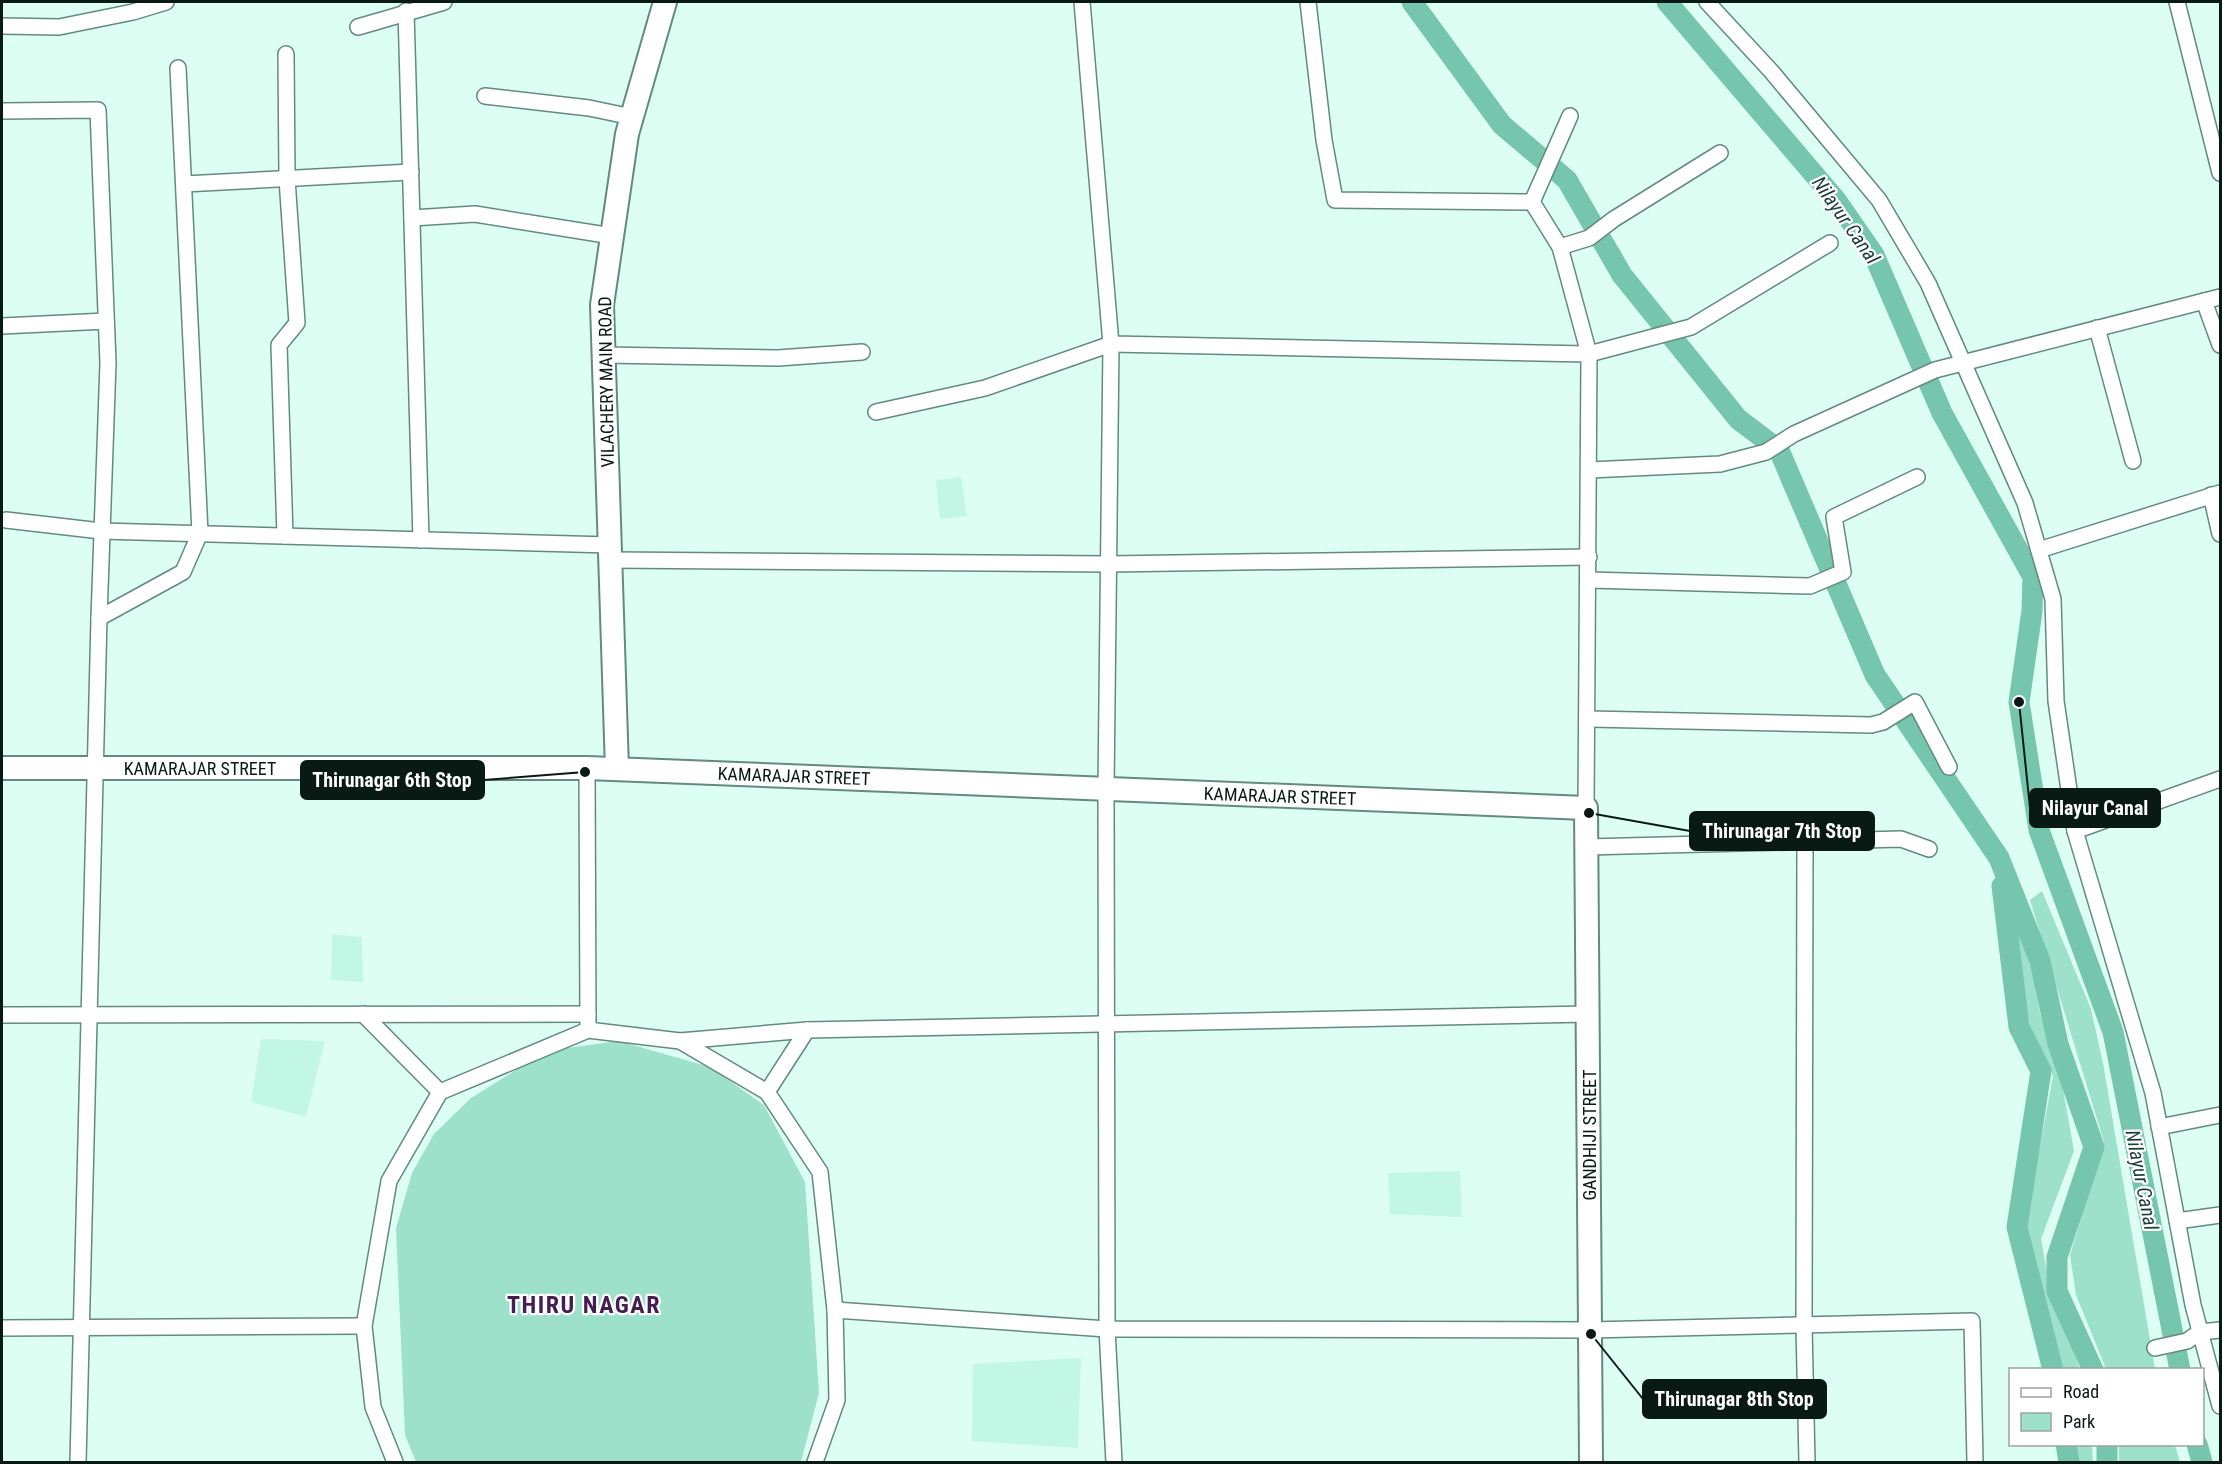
<svg xmlns="http://www.w3.org/2000/svg" width="2222" height="1464" viewBox="0 0 2222 1464" font-family="'Roboto Condensed',sans-serif">
<rect width="100%" height="100%" fill="#ddfff3"/>
<g fill="#c2f7e5">
<polygon points="961,477 967,516 940,519 936,480"/>
<polygon points="332,934 362,937 363,982 331,980"/>
<polygon points="261,1039 325,1041 306,1117 251,1102"/>
<polygon points="1460,1171 1462,1217 1390,1214 1388,1173"/>
<polygon points="1081,1358 1078,1448 972,1441 973,1364"/>
</g>
<g fill="#9ee1cb">
<polygon points="2042,891 2091,1009 2103,1063 2155,1369 2106,1369 2076,1295 2070,1255 2104,1142 2030,900"/>
<polygon points="2018,924 2027,939 2040,1013 2060,1072 2074,1151 2041,1239 2048,1278 2080,1369 2063,1369 2025,1226 2053,1076 2030,1026 2012,935"/>
<polygon points="619,1041 710,1067 764,1105 805,1182 819,1393 801,1462 416,1462 405,1435 396,1228 412,1173 434,1134 471,1098 519,1068 567,1048"/>
<polygon points="2074,1445 2092,1445 2093,1462 2077,1462"/>
<polygon points="2119,1445 2175,1445 2180,1462 2119,1462"/>
</g>
<g fill="none" stroke-linecap="round" stroke-linejoin="round">
<g stroke="#76c6ad" stroke-width="21">
<polyline points="1412,2 1502,125 1567,180 1622,275 1738,419 1779,450 1875,675 1999,858 2040,961 2058,1044 2094,1147 2057,1257 2057,1291 2093,1370"/>
<polyline points="1667,2 1836,200 1874,255 1942,413 2033,577 2032,611 2019,702 2039,830 2113,1032 2180,1370"/>
<polyline points="2002,886 2019,1027 2041,1071 2017,1227 2053,1370"/>
<polyline points="2066,1444 2069,1462"/>
<polyline points="2197,1444 2202,1462"/>
<polyline points="2107,1462 2107,1444"/>
</g>
<g stroke="#638b7d" stroke-width="18">
<g id="street">
<polyline points="1082,2 1111,344 1589,354 1586,808"/>
<polyline points="1308,2 1324,140 1335,200 1532,202 1560,247 1589,354 1691,327 1830,243"/>
<polyline points="1707,2 1771,71 1879,200 1928,283 2025,503 2053,599 2056,701 2075,831 2153,1093 2193,1305 2220,1406"/>
<polyline points="2177,2 2220,173"/>
<polyline points="406,11 421,540"/>
<polyline points="2,26 59,27 133,12 166,2"/>
<polyline points="358,27 444,2"/>
<polyline points="485,96 589,108 632,117"/>
<polyline points="2,111 98,110 108,363 99,618 78,1462"/>
<polyline points="184,184 411,172"/>
<polyline points="1532,202 1570,116"/>
<polyline points="412,218 475,214 612,236"/>
<polyline points="1560,247 1589,238 1614,219 1720,153"/>
<polyline points="2204,301 2220,345"/>
<polyline points="2,326 106,321"/>
<polyline points="2097,328 2133,461"/>
<polyline points="604,355 778,358 862,352"/>
<polyline points="876,412 985,388 1111,344 1106,789 1107,1329 1114,1462"/>
<polyline points="1589,470 1720,464 1766,452 1794,434 1935,370 2220,297"/>
<polyline points="2211,495 2220,534"/>
<polyline points="6,520 101,531 610,545"/>
<polyline points="285,536 279,345 297,323 287,179 286,54"/>
<polyline points="2039,550 2220,493"/>
<polyline points="610,560 1109,564 1589,557"/>
<polyline points="1589,580 1810,586 1843,572 1834,517 1917,477"/>
<polyline points="99,618 183,572 200,533 178,68"/>
<polyline points="1589,719 1871,725 1883,722 1915,702 1949,767"/>
<polyline points="587,768 588,1024"/>
<polyline points="2075,831 2220,779"/>
<polyline points="1805,842 1804,1326 1807,1462"/>
<polyline points="1587,847 1901,839 1929,849"/>
<polyline points="363,1014 440,1092"/>
<polyline points="2,1015 588,1014"/>
<polyline points="680,1041 807,1030"/>
<polyline points="767,1092 807,1030 1588,1014"/>
<polyline points="2159,1127 2220,1115"/>
<polyline points="2177,1221 2220,1215"/>
<polyline points="835,1310 1107,1329 1590,1330 1972,1321 1975,1462"/>
<polyline points="2,1328 364,1326"/>
<polyline points="2155,1348 2187,1341 2200,1332 2220,1330"/>
<polyline points="395,1462 373,1407 364,1326 389,1181 440,1092 588,1030 680,1041 767,1092 820,1172 835,1310 837,1400 815,1462"/>
</g>
</g>
<g stroke="#638b7d" stroke-width="26">
<g id="secondary">
<polyline points="2,768 587,768 1586,808 1591,1462"/>
<polyline points="617,769 602,305 627,134 665,2"/>
</g>
</g>
<use href="#street" stroke="#fff" stroke-width="15"/>
<use href="#secondary" stroke="#fff" stroke-width="22"/>
</g>
<g text-anchor="middle" dominant-baseline="central" stroke-width="4.5" stroke-linejoin="round" paint-order="stroke">
<g font-size="18" fill="#091914" stroke="#fff">
<text transform="translate(606 382) rotate(-91)">VILACHERY MAIN ROAD</text>
<text x="200" y="768">KAMARAJAR STREET</text>
<text transform="translate(794 776) rotate(2)">KAMARAJAR STREET</text>
<text transform="translate(1280 796) rotate(2)">KAMARAJAR STREET</text>
<text transform="translate(1589 1135) rotate(-90)">GANDHIJI STREET</text>
</g>
<g font-size="20" font-style="italic" fill="#193e33" stroke="#fff">
<text transform="translate(1846 220) rotate(55)">Nilayur Canal</text>
<text transform="translate(2142 1180) rotate(79)">Nilayur Canal</text>
</g>
<g font-size="24" font-weight="bold" letter-spacing="1.5" fill="#441d52" stroke="#fff">
<text x="584" y="1305">THIRU NAGAR</text>
</g>
</g>
<path fill="none" stroke="#091914" stroke-width="2" d="M585 772L484 780M2019 702L2030 808M1589 813L1690 831M1591 1334L1643 1399"/>
<g fill="#091914" stroke="#fff" stroke-width="2">
<circle cx="585" cy="772" r="6"/>
<circle cx="2019" cy="702" r="6"/>
<circle cx="1589" cy="813" r="6"/>
<circle cx="1591" cy="1334" r="6"/>
</g>
<g fill="#091914" stroke="#091914" stroke-width="2">
<rect x="301" y="761" width="183" height="38" rx="6"/>
<rect x="2030" y="789" width="130" height="38" rx="6"/>
<rect x="1690" y="812" width="184" height="38" rx="6"/>
<rect x="1643" y="1380" width="183" height="38" rx="6"/>
</g>
<g font-size="20" text-anchor="middle" font-weight="bold" fill="#fff">
<text x="392" y="787">Thirunagar 6th Stop</text>
<text x="2095" y="815">Nilayur Canal</text>
<text x="1782" y="838">Thirunagar 7th Stop</text>
<text x="1734" y="1406">Thirunagar 8th Stop</text>
</g>
<rect width="2222" height="1464" fill="none" stroke="#091914" stroke-width="6"/>
<rect x="2009" y="1368" width="195" height="78" fill="#ffffff" stroke="#9da3a1" stroke-width="1.5"/>
<rect x="2021" y="1388" width="30" height="9" fill="#ffffff" stroke="#9da3a1" stroke-width="1.5"/>
<text x="2063" y="1398" font-size="18" fill="#091914">Road</text>
<rect x="2021" y="1413" width="30" height="18" fill="#9ee1cb" stroke="#9da3a1" stroke-width="1.5"/>
<text x="2063" y="1428" font-size="18" fill="#091914">Park</text>
</svg>
